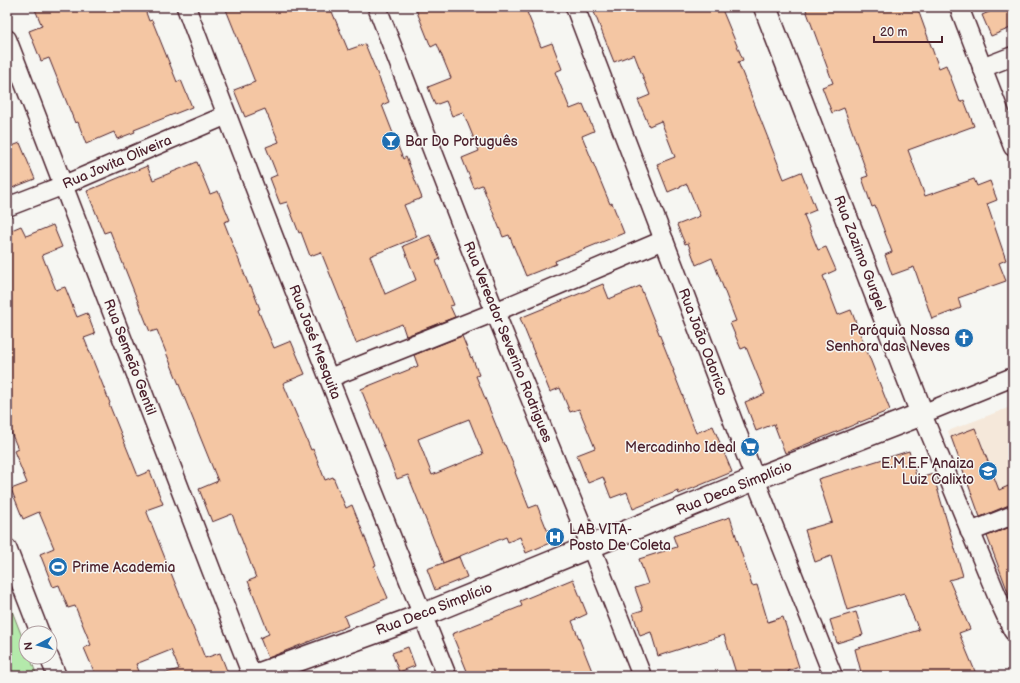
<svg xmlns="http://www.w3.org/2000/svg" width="1020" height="683" viewBox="0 0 1020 683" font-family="'Balsamiq Sans',sans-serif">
<rect width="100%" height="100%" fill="#f6f6f2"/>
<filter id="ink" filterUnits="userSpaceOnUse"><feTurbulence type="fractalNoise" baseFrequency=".025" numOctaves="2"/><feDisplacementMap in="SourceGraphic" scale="8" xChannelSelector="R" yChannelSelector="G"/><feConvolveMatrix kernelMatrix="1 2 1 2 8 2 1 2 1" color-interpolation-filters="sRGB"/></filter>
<g filter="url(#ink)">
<polygon fill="#f5e8da" points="1013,406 1013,506 980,518 948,431"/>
<polygon fill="#b4e9ab" stroke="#7f846b" points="7,598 26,647 26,657 30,657 37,676 7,676"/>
<g fill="#f4c6a3" stroke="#4a1f2b" fill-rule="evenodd">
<polygon points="34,7 144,7 149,21 152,20 177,82 181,80 192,107 134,130 135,132 117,139 114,132 86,144 78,122 75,123 49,58 41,61 29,31 42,26"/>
<polygon points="225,7 330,7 348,50 365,44 389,102 382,105 403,159 406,157 422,198 404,205 417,237 370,256 385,294 416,280 403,246 430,235 440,259 436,261 454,305 450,306 455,317 406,336 402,324 356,343 343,309 344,309 321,252 310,256 301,232 299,233 287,202 280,204 270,178 277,175 266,147 279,142 265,109 245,117 234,90 255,82"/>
<polygon points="415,7 525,7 541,47 552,43 562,69 555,72 570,109 583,104 594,131 582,136 610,204 612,203 624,233 555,261 556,264 526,276 509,235 503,237 482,185 474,188 462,158 479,151 463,112 452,116 446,101 435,105 428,87 451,78 437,44 431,47"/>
<polygon points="592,7 721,7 743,60 738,62 784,179 801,172 816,210 804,215 818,250 826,247 836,270 823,276 838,315 851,310 890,410 785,453 774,424 756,431 745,402 765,394 746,347 741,349 730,323 736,321 712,258 696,265 688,243 685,244 677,225 700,216 687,184 668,192 657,164 675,157 661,121 649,126 638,100 650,95 634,54 614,62"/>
<polygon points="805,7 917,7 939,68 946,65 960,102 964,100 974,126 908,150 925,196 974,179 977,186 990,181 997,200 987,204 1006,260 999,263 1006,281 958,298 961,308 932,319 914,267 892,275 885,255 892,252 875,206 872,207 862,178 868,176 844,108 832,113 822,87 833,83"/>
<polygon points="1001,7 1013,7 1013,27 991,36 982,15"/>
<polygon points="20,143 35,179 7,190 7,148"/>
<polygon points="197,162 210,194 218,191 230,220 224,222 249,286 251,286 260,309 258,310 274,348 291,341 305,374 283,383 311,450 313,449 325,480 333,477 346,508 352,505 376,565 374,566 388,598 344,616 348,626 268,658 260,638 269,634 248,581 256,578 232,514 212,522 199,489 218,481 157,330 150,332 110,231 104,233 87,191 147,166 153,180"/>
<polygon points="53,225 62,247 42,255 56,290 65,287 77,317 87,313 95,334 84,338 110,403 109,404 138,476 150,471 163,504 146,510 159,543 205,658 220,653 229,676 164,676 163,674 179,669 171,650 136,664 141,676 96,676 84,648 91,645 75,606 68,608 59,585 53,587 40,554 54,548 39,512 23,519 11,489 27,483 14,451 18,449 7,423 7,232 21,226 26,236"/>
<polygon points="603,284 609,299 640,286 674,371 673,371 684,399 683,400 696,433 713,426 732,472 679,494 678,491 633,509 627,492 611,498 603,477 588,483 577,455 595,448 579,409 570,412 560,388 550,392 520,318"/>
<path d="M 462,336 L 471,358 L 472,357 L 479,375 L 476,376 L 504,445 L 505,445 L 516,471 L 515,472 L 529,508 L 537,505 L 552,542 L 526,553 L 520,537 L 508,542 L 506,537 L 443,563 L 408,475 L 397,479 L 361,389 L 418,366 L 414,355 ZM 469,419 L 483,454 L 432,475 L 418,439 Z"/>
<polygon points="975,428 999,490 1013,484 1013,505 1009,505 980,517 951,437"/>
<polygon points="909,451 917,479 933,474 963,576 949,580 970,629 959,633 977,676 862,676 855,649 919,630 908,605 904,593 847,610 831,556 815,562 805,530 832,522 818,479"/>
<polygon points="730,517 752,586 757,585 768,622 783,617 799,667 788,671 790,676 737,676 724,635 658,656 651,632 640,636 633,613 643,610 635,588 648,584 639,559 677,547 673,536"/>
<polygon points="1013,526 1013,600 1011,600 987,536"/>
<polygon points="459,557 467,577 435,590 427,569"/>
<polygon points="573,579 587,614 572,621 594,676 469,676 452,634 522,606 520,601"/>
<polygon points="856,612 863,635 837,643 830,620"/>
<polygon points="408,647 415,666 399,672 392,653"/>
</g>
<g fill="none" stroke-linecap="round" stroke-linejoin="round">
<g stroke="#4a1f2b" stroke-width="21">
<g id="street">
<path d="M 186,7 C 270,231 358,454 447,676"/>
<polyline points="377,7 495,312 591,547 642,676"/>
<polyline points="575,7 755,479 833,676"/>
<polyline points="959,7 1013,147"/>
<polyline points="7,39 252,676"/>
<polyline points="982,68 1013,56"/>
<polyline points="7,207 64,185 227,115"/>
<polyline points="1013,377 922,414 1000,603 1013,631"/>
<polyline points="329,378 495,312 664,240"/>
<polyline points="970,532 1013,515"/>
<polyline points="7,548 40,633"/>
<polyline points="49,657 57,676"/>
</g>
</g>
<g stroke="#4a1f2b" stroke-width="25">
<polyline id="secondary" points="254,676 423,615 755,479 922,414 765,7"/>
</g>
<use href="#street" stroke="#f6f6f2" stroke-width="18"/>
<use href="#secondary" stroke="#f6f6f2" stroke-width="22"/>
</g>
</g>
<defs>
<g id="bar-disc" transform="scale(1)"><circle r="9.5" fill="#1f6fb2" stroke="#f6f6f2"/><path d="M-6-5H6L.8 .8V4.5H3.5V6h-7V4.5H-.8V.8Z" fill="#fff"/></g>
<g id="church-disc" transform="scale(1)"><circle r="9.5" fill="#1f6fb2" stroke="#f6f6f2"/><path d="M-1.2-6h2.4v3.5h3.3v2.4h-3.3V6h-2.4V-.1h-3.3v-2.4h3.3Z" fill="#fff"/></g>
<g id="supermarket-disc" transform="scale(1)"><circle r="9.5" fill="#1f6fb2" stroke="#f6f6f2"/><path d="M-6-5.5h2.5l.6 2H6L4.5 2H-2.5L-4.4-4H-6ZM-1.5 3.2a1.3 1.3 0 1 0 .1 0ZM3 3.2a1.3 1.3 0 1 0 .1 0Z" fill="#fff"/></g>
<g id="school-disc" transform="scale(1)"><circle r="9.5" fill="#1f6fb2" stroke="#f6f6f2"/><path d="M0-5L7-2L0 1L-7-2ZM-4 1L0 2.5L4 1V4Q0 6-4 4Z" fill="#fff"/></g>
<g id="hospital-disc" transform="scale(1)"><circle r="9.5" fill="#1f6fb2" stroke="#f6f6f2"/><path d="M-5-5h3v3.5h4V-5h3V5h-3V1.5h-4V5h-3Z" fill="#fff"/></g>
<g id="stadium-disc" transform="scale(1)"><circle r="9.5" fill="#1f6fb2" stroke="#f6f6f2"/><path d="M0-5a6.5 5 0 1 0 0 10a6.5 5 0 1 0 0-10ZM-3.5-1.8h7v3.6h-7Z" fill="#fff"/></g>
</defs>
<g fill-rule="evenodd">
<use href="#bar-disc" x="391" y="141"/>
<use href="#church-disc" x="964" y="338"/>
<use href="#supermarket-disc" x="750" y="447"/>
<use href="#school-disc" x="988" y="471"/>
<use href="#hospital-disc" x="555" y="537"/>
<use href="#stadium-disc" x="58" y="567"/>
</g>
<g text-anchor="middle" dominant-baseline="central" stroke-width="3" stroke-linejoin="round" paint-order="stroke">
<g font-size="14" fill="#4a1f2b" stroke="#f6f6f2" text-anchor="start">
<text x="405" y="141">Bar Do Português</text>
<text x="950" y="330" text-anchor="end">Paróquia Nossa<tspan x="950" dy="16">Senhora das Neves</tspan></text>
<text x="736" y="447" text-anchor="end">Mercadinho Ideal</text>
<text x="974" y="463" text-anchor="end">E.M.E.F Anaiza<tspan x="974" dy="16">Luiz Calixto</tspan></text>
<text x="569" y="529">LAB VITA-<tspan x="569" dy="16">Posto De Coleta</tspan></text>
<text x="72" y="567">Prime Academia</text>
</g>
<g font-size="14" fill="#4a1f2b" stroke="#f6f6f2">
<text transform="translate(117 162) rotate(-23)">Rua Jovita Oliveira</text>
<text transform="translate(860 253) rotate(69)">Rua Zozimo Gurgel</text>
<text transform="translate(315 342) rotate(69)">Rua José Mesquita</text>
<text transform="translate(508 342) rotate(68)">Rua Vereador Severino Rodrigues</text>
<text transform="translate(703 342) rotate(69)">Rua João Odorico</text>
<text transform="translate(130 357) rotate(69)">Rua Semeão Gentil</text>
<text transform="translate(734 488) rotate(-22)">Rua Deca Simplício</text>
<text transform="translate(434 609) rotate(-21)">Rua Deca Simplício</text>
</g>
</g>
<rect width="1020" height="683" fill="none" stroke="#f6f6f2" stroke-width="24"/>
<rect x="12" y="12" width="996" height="659" fill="none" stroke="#4a1f2b" stroke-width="1.5" filter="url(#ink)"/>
<g transform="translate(38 645) rotate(263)"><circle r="19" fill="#f6f6f2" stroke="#b1a0a2"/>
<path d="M0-3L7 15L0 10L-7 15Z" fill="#1f6fb2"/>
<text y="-6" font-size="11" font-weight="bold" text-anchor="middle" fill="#4a1f2b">N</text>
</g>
<path d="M874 36v6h68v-6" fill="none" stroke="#4a1f2b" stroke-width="2"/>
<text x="880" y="36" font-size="12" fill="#4a1f2b" stroke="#f6f6f2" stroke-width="3" paint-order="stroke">20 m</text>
</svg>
